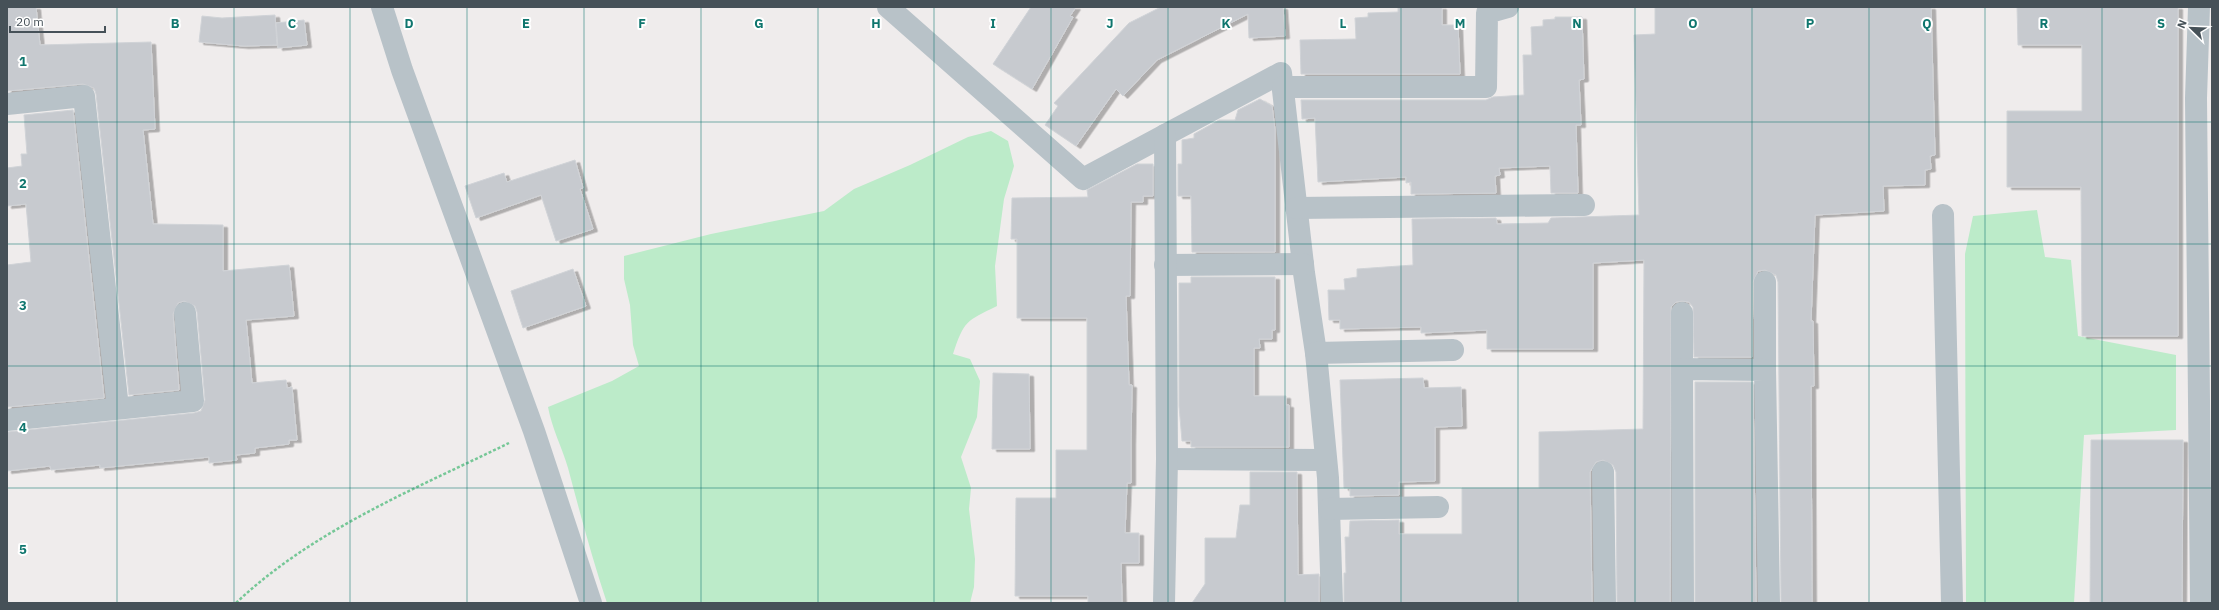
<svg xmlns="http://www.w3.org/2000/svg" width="2219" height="610" viewBox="0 0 2219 610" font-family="'IBM Plex Sans',sans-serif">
<defs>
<filter id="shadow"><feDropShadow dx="4.5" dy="2.5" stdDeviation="0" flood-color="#0004"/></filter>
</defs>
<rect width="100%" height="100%" fill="#efecec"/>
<g fill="#bcebc9">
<path d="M 991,131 L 1008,141 L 1014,166 L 1004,199 L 995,266 L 997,306 C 966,321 964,321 953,354 L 970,359 L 980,381 L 977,417 L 961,457 L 971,488 L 969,509 L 975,559 L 974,587 L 970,603 L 607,603 C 592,558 580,513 568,468 C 562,447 552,429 548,407 L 612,381 L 639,366 L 633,345 L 630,305 L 624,279 L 624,256 L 711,234 L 824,211 L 854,189 L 910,165 L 968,137 Z"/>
<polygon points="2037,210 2045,257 2071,260 2078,336 2176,355 2176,430 2084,435 2074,603 1966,603 1965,254 1973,216"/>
</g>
<g fill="#c7cacf" stroke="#d0d3d7" filter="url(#shadow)">
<polygon points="7,7 36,7 40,45 151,42 155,129 143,130 153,224 223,225 223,271 289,265 294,316 246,320 252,383 286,380 287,388 292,387 297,440 289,440 289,444 255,448 255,453 236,455 237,460 209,463 209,457 100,468 100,465 51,470 50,466 7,471 7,432 194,413 201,411 205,400 197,312 195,306 184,301 178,303 173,314 179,390 129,395 96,94 94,88 83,84 7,91"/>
<polygon points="1031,7 1076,7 1070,16 1073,17 1032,89 993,64"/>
<polygon points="1161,7 1283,7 1285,36 1249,38 1248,14 1157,60 1123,96 1116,89 1076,146 1045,125 1058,106 1054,103 1129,23"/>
<polygon points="1398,7 1442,7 1442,25 1458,25 1460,74 1301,74 1300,40 1356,39 1355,18 1368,17 1368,13 1398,12"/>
<polygon points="1655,7 1931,7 1935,155 1930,156 1931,169 1925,170 1925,185 1883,186 1884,211 1815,215 1811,321 1813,321 1814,386 1811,386 1812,603 1781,603 1778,282 1776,275 1765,270 1758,271 1753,282 1752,357 1694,357 1693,307 1689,302 1682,301 1676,302 1671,307 1670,603 1617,603 1616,472 1613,465 1603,460 1596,462 1590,472 1592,603 1344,603 1344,573 1346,573 1345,537 1349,537 1350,521 1399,520 1399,534 1462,534 1462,488 1539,488 1539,432 1643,429 1644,260 1593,263 1593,349 1487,349 1487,330 1421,333 1421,327 1340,329 1340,320 1329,320 1328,290 1345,290 1344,279 1357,277 1357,269 1413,265 1412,219 1496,218 1497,224 1548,223 1551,218 1639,215 1634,35 1655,34"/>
<polygon points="2017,7 2178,7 2178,336 2082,336 2081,187 2007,187 2007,111 2082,111 2082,45 2018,45"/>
<polygon points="275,15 277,45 244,46 199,42 202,16 222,18"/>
<polygon points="1555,17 1582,17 1584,79 1579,80 1581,125 1576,125 1578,193 1551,193 1550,166 1499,168 1500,175 1495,176 1496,193 1411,194 1411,182 1406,183 1406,177 1318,182 1315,118 1302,119 1301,100 1486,100 1493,97 1524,95 1523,55 1532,55 1531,27 1543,26 1543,20 1555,19"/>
<polygon points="304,20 307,45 278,48 276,23"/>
<polygon points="1260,99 1272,106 1275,130 1275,252 1192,252 1191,196 1178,196 1178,164 1182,164 1182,140 1194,138 1194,134 1219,120 1235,120 1238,110"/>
<polygon points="73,110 104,398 7,407 7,265 31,262 26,204 7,206 7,168 22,166 21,154 27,154 24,115"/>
<polygon points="575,160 583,188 580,189 593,229 556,241 541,195 476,218 465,186 504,173 507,182"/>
<polygon points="1137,164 1153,164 1153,196 1143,196 1143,202 1131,202 1130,296 1126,296 1129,385 1132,385 1131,442 1131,483 1127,483 1125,533 1139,533 1139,563 1121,563 1122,603 1088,603 1088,596 1015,596 1016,498 1056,498 1056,450 1087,450 1087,318 1017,318 1017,239 1011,239 1012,198 1088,197 1087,190"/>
<polygon points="573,269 586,306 523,328 511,291"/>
<polygon points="1191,277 1275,277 1275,330 1272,330 1272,339 1259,339 1260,348 1254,348 1254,396 1286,396 1286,405 1289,405 1289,447 1191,447 1191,441 1182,441 1179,406 1179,283 1191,283"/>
<polygon points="993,373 1029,374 1030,449 992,449"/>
<polygon points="1423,378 1424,388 1461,387 1462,426 1435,427 1435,481 1399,482 1399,495 1350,496 1350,488 1344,488 1340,380"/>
<polygon points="1695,382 1753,382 1756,603 1695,603"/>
<polygon points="2091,440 2183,440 2182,603 2090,603"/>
<polygon points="1250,472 1297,472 1298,575 1319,574 1319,603 1192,603 1205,584 1205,538 1236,538 1240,505 1250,505"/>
</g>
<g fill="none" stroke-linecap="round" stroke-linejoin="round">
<path stroke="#76c797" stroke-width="2.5" stroke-dasharray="3 2" stroke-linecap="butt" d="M 236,603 C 313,530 415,489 509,443"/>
<g stroke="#b8c2c8" stroke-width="22">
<polyline points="382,7 402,70 534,431 591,603"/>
<polyline points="888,7 1083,179 1281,73 1304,273 1316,353 1328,478 1332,603"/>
<polyline points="2199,7 2196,98 2201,603"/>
<polyline points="1283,87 1486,87 1487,13 1508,7"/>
<polyline points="7,104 84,96 118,408"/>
<polyline points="1296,208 1584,205"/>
<polyline points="1943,215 1952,603"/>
<polyline points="1165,265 1303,264"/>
<polyline points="1765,282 1765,370"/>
<polyline points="1682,313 1682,369"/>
<polyline points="1316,353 1453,350"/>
<polyline points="7,420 193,401 185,313"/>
<polyline points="1167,459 1326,460"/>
<polyline points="1603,472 1605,603"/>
<polyline points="1329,509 1438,507"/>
<polyline points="1164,603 1167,459 1165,135"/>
<polyline points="1683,603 1682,369 1765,370 1769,603"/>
</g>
</g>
<path fill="none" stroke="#0f766e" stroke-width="1" stroke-opacity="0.55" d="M 117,7 L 117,603M 234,7 L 234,603M 350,7 L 350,603M 467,7 L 467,603M 584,7 L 584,603M 701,7 L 701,603M 818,7 L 818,603M 934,7 L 934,603M 1051,7 L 1051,603M 1168,7 L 1168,603M 1285,7 L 1285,603M 1401,7 L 1401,603M 1518,7 L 1518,603M 1635,7 L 1635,603M 1752,7 L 1752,603M 1869,7 L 1869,603M 1985,7 L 1985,603M 2102,7 L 2102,603M 7,122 L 2212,122M 7,244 L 2212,244M 7,366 L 2212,366M 7,488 L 2212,488"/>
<g font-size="13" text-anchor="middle" font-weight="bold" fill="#0f766e" stroke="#fff" stroke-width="4" stroke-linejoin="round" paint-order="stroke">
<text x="175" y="28">B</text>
<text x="292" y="28">C</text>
<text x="409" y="28">D</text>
<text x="526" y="28">E</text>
<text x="642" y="28">F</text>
<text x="759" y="28">G</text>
<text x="876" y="28">H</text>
<text x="993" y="28">I</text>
<text x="1110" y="28">J</text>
<text x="1226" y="28">K</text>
<text x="1343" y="28">L</text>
<text x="1460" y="28">M</text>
<text x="1577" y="28">N</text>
<text x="1693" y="28">O</text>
<text x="1810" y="28">P</text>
<text x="1927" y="28">Q</text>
<text x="2044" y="28">R</text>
<text x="2161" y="28">S</text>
<text x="23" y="66">1</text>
<text x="23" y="188">2</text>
<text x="23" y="310">3</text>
<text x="23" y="432">4</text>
<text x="23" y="554">5</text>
</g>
<rect width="2219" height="610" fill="none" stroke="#465158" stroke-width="16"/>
<g transform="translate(2191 28) rotate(293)" stroke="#ffffff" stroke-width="3" paint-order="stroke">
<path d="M0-3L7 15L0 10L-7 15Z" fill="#465158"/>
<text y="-6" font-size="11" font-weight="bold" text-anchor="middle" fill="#465158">N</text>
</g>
<path d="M10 26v6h95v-6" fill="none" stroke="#465158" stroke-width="2"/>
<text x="16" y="26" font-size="12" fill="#465158" stroke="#ffffff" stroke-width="3" paint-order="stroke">20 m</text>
</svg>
